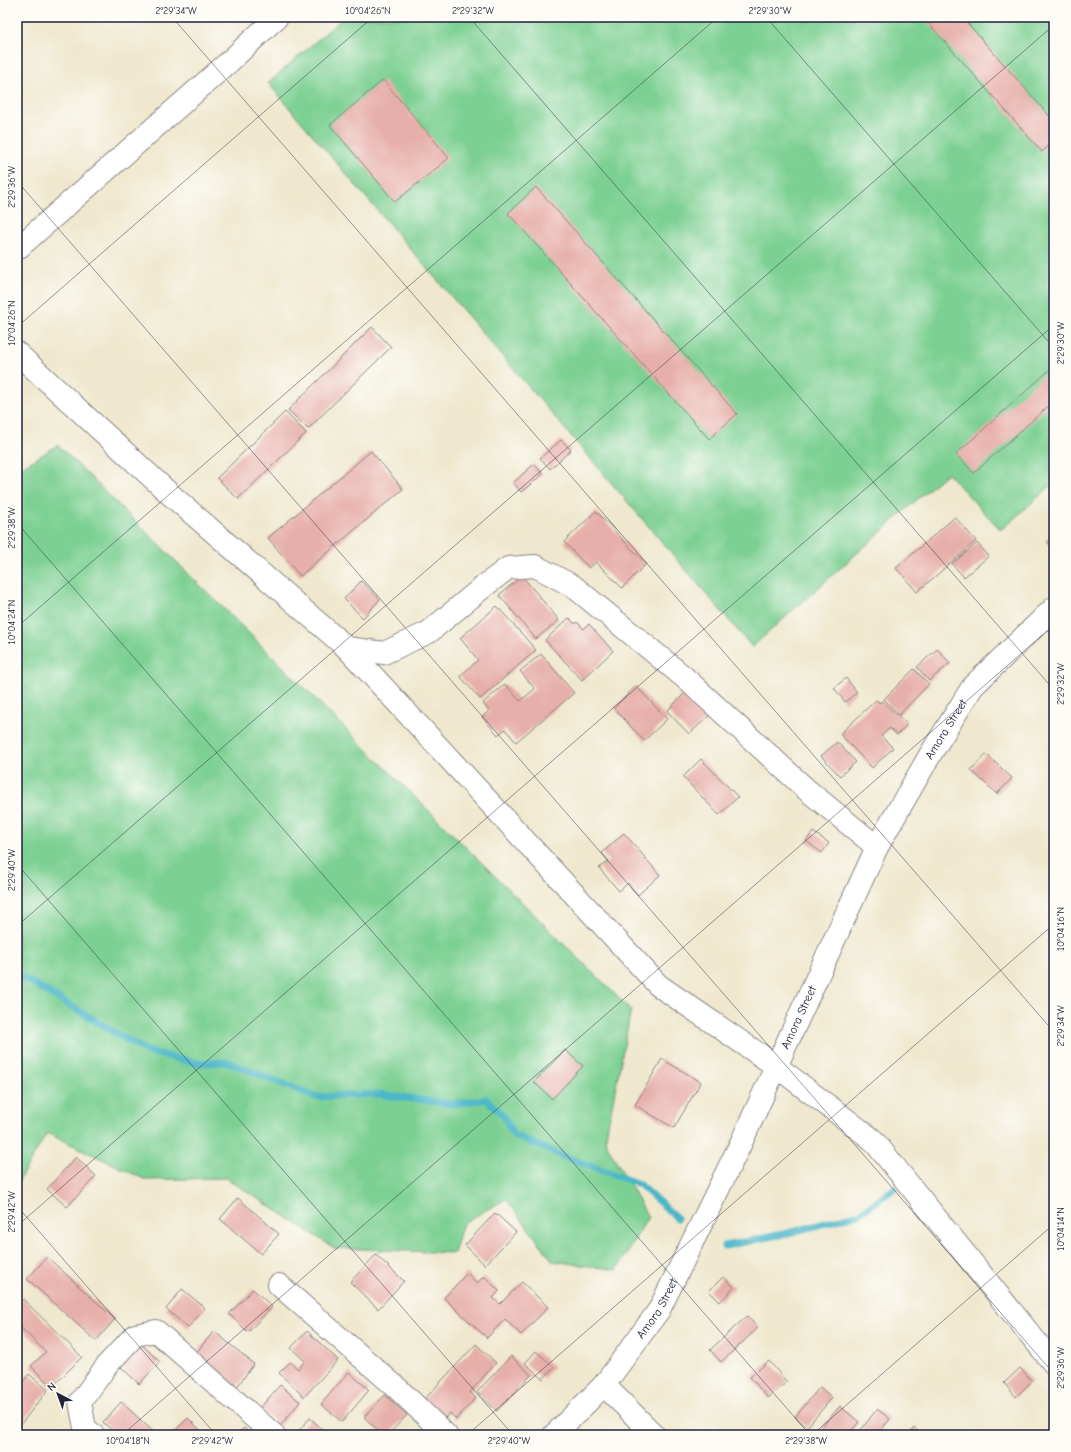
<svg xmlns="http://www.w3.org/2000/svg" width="1071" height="1452" viewBox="0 0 1071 1452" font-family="'Comic Neue',sans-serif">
<rect width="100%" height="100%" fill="#fdfcf7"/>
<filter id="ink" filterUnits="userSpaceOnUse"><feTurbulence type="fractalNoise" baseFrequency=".025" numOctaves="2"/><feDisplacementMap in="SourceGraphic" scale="8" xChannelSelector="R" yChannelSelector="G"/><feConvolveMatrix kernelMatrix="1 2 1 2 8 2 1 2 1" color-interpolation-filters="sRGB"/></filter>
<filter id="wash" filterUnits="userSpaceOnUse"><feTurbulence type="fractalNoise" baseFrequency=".012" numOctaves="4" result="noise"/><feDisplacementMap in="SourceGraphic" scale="16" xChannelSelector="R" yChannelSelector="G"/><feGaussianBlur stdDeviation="0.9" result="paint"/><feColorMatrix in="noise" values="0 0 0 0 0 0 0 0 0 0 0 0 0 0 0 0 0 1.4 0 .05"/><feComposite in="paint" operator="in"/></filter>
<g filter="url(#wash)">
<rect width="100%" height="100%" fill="#efe8ce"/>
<g fill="#7dd093" stroke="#507967">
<polygon points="344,17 1054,17 1054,483 1001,530 947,473 752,647 268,83"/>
<polygon points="58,445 631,1010 605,1141 648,1217 617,1270 553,1261 506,1199 463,1223 454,1253 334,1248 226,1178 146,1180 47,1133 17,1184 17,470"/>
</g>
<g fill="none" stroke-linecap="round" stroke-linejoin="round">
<g stroke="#4cb7c8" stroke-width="7">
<polyline points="17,974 146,1051 196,1063 228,1062 316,1097 378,1094 452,1104 486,1099 504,1116 513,1135 563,1156 639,1184 677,1218"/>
<polyline points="725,1246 788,1233 859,1214 894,1189"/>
</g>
</g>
<g id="blocks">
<g fill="#e7afa9">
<polygon points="923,17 962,17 1054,121 1054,141 1042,152"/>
<polygon points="383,80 449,158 395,202 330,125"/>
<polygon points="536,187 737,414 709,439 508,213"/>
<polygon points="372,327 391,347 308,429 288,410"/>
<polygon points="1054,366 1054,401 974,473 956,454"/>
<polygon points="285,412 306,433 238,499 217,478"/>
<polygon points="561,440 571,450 550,469 540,458"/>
<polygon points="371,451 403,489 300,576 268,538"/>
<polygon points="534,464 543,474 521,492 513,483"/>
<polygon points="596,511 646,564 622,588 596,562 589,568 564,542"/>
<polygon points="955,517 976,541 917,592 896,568"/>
<polygon points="1054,535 1054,549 1047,542"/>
<polygon points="977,543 989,556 964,577 952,564"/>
<polygon points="522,576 559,620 536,639 499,595"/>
<polygon points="361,581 380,599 363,618 344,599"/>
<polygon points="497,606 536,650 480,699 460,676 478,660 460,638"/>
<polygon points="569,618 575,624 577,622 584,629 589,624 613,651 582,680 545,640"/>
<polygon points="937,649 950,663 929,681 917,667"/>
<polygon points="541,654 574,693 516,742 505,729 498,735 482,717 489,711 483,703 505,684 520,701 535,689 520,671"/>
<polygon points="914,669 929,684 899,715 884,699"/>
<polygon points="846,678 857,692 845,702 834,688"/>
<polygon points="636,686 667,719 644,741 614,708"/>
<polygon points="688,690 711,714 689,734 667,711"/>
<polygon points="876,700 880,703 882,701 907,724 897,735 890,728 881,736 893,748 872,768 840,734"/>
<polygon points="837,742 856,762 840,776 821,756"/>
<polygon points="986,754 1012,778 997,794 971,770"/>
<polygon points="701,759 738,797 719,815 683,777"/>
<polygon points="813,832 829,843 822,853 806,841"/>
<polygon points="624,833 660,875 638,895 628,883 619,891 599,868 609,861 602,853"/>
<polygon points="565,1050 583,1066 552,1099 534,1082"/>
<polygon points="662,1059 701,1082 674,1128 635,1105"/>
<polygon points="76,1157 96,1176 67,1207 47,1189"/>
<polygon points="238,1198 279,1234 261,1254 220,1219"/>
<polygon points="495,1213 516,1232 485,1265 465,1245"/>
<polygon points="376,1255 404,1281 378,1309 350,1282"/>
<polygon points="47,1257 115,1319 96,1341 27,1279"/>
<polygon points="467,1273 477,1283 484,1276 499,1291 493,1298 500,1304 522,1282 548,1307 521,1335 505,1319 487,1338 444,1298"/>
<polygon points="723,1277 734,1287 720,1302 709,1291"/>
<polygon points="182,1289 205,1308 188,1328 166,1309"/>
<polygon points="253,1289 272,1307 248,1332 229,1314"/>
<polygon points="23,1299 82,1357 52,1387 31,1366 46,1352 17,1324 17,1305"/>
<polygon points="747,1316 758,1328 721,1362 710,1350"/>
<polygon points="214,1331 254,1364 236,1388 195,1354"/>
<polygon points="307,1331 338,1360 304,1397 279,1373 290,1362 298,1369 305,1361 291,1348"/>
<polygon points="141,1344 160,1362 139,1384 120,1366"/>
<polygon points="476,1344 496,1363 470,1392 476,1398 456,1419 450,1413 441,1422 421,1403"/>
<polygon points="536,1351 554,1367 543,1379 525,1363"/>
<polygon points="511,1356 531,1375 497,1411 477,1392"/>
<polygon points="769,1361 787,1382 768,1398 750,1377"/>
<polygon points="1020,1368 1032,1381 1016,1397 1004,1383"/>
<polygon points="349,1372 369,1390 342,1422 321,1404"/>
<polygon points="29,1374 48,1390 20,1425 17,1422 17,1389"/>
<polygon points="280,1385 300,1402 280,1426 260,1408"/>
<polygon points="820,1387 832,1398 807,1427 795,1417"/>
<polygon points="385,1395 407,1415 388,1435 383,1435 364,1417"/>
<polygon points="121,1402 157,1435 117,1435 103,1422"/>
<polygon points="840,1406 859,1422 848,1435 830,1435 821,1428"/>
<polygon points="877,1409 890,1419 877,1435 857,1435"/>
<polygon points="188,1418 202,1432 200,1435 171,1435"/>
<polygon points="310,1418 329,1435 295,1435"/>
<polygon points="244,1428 251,1435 236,1435"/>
<polygon points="914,1428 923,1435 909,1435"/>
</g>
</g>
</g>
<g filter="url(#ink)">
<use href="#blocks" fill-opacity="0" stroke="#888584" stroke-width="1"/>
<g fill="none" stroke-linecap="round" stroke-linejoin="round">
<g stroke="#888584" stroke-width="24">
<g id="minor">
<polyline points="17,249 230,61 277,17"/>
<polyline points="17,353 171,495 347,648 384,653 429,632 483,587 508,568 535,566 573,586 684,677 807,790 877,847"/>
<polyline points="347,648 658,985 776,1066 873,1140 1054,1364"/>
<polyline points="279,1285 397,1388 446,1435"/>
<polyline points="604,1385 654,1435"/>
<polyline points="93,1435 85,1428 80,1402 108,1364 135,1335 156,1331 274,1435"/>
</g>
</g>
<g stroke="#888584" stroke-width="24">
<g id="tertiary">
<path id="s1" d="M 554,1435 L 604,1385 L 659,1310 L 740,1145 L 877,847 L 930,755 L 973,686 L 1054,608"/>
</g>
</g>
<use href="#minor" stroke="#fff" stroke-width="22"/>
<use href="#tertiary" stroke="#fff" stroke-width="22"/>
</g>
</g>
<path fill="none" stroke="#22223b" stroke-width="1" stroke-opacity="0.45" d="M 172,17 L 1054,1032M 469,17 L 1054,690M 766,17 L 1054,348M 17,27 L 29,17M 17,181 L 1054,1374M 17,327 L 373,17M 17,523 L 810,1435M 17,627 L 718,17M 17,864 L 513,1435M 17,926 L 1054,25M 17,1206 L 216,1435M 17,1226 L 1054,325M 122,1435 L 1054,625M 467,1435 L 1054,924M 812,1435 L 1054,1224"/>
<g text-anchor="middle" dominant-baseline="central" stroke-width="3.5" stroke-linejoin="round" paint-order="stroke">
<g font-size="12" fill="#22223b" stroke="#fdfcf7">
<text stroke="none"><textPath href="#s1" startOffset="812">Amora Street</textPath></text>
<text stroke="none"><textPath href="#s1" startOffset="488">Amora Street</textPath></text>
<text stroke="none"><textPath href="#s1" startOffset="164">Amora Street</textPath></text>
</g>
</g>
<rect width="1071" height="1452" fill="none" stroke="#fdfcf7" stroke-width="44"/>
<g transform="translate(58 1394) rotate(319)" stroke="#fdfcf7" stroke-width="3" paint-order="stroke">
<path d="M0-3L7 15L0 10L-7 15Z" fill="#22223b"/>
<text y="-6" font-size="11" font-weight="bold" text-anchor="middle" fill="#22223b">N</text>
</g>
<rect x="22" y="22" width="1027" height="1408" fill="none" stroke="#22223b" stroke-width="1.5"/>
<g font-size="10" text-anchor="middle" fill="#22223b">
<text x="176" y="14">2°29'34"W</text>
<text x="368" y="14">10°04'26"N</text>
<text x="473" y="14">2°29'32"W</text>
<text x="770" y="14">2°29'30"W</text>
<text transform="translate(11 187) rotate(-90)" y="4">2°29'36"W</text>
<text transform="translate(11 323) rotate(-90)" y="4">10°04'26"N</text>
<text transform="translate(1060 343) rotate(-90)" y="4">2°29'30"W</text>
<text transform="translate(11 528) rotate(-90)" y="4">2°29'38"W</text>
<text transform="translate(11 622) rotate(-90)" y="4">10°04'24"N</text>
<text transform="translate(1060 684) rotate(-90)" y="4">2°29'32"W</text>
<text transform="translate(11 870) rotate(-90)" y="4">2°29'40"W</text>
<text transform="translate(1060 929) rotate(-90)" y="4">10°04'16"N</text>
<text transform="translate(1060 1026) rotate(-90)" y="4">2°29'34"W</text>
<text transform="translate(11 1212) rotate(-90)" y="4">2°29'42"W</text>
<text transform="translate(1060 1229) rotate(-90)" y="4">10°04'14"N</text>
<text transform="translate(1060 1368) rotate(-90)" y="4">2°29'36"W</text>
<text x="128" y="1444">10°04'18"N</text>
<text x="212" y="1444">2°29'42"W</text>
<text x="509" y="1444">2°29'40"W</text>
<text x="806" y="1444">2°29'38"W</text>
</g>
</svg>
